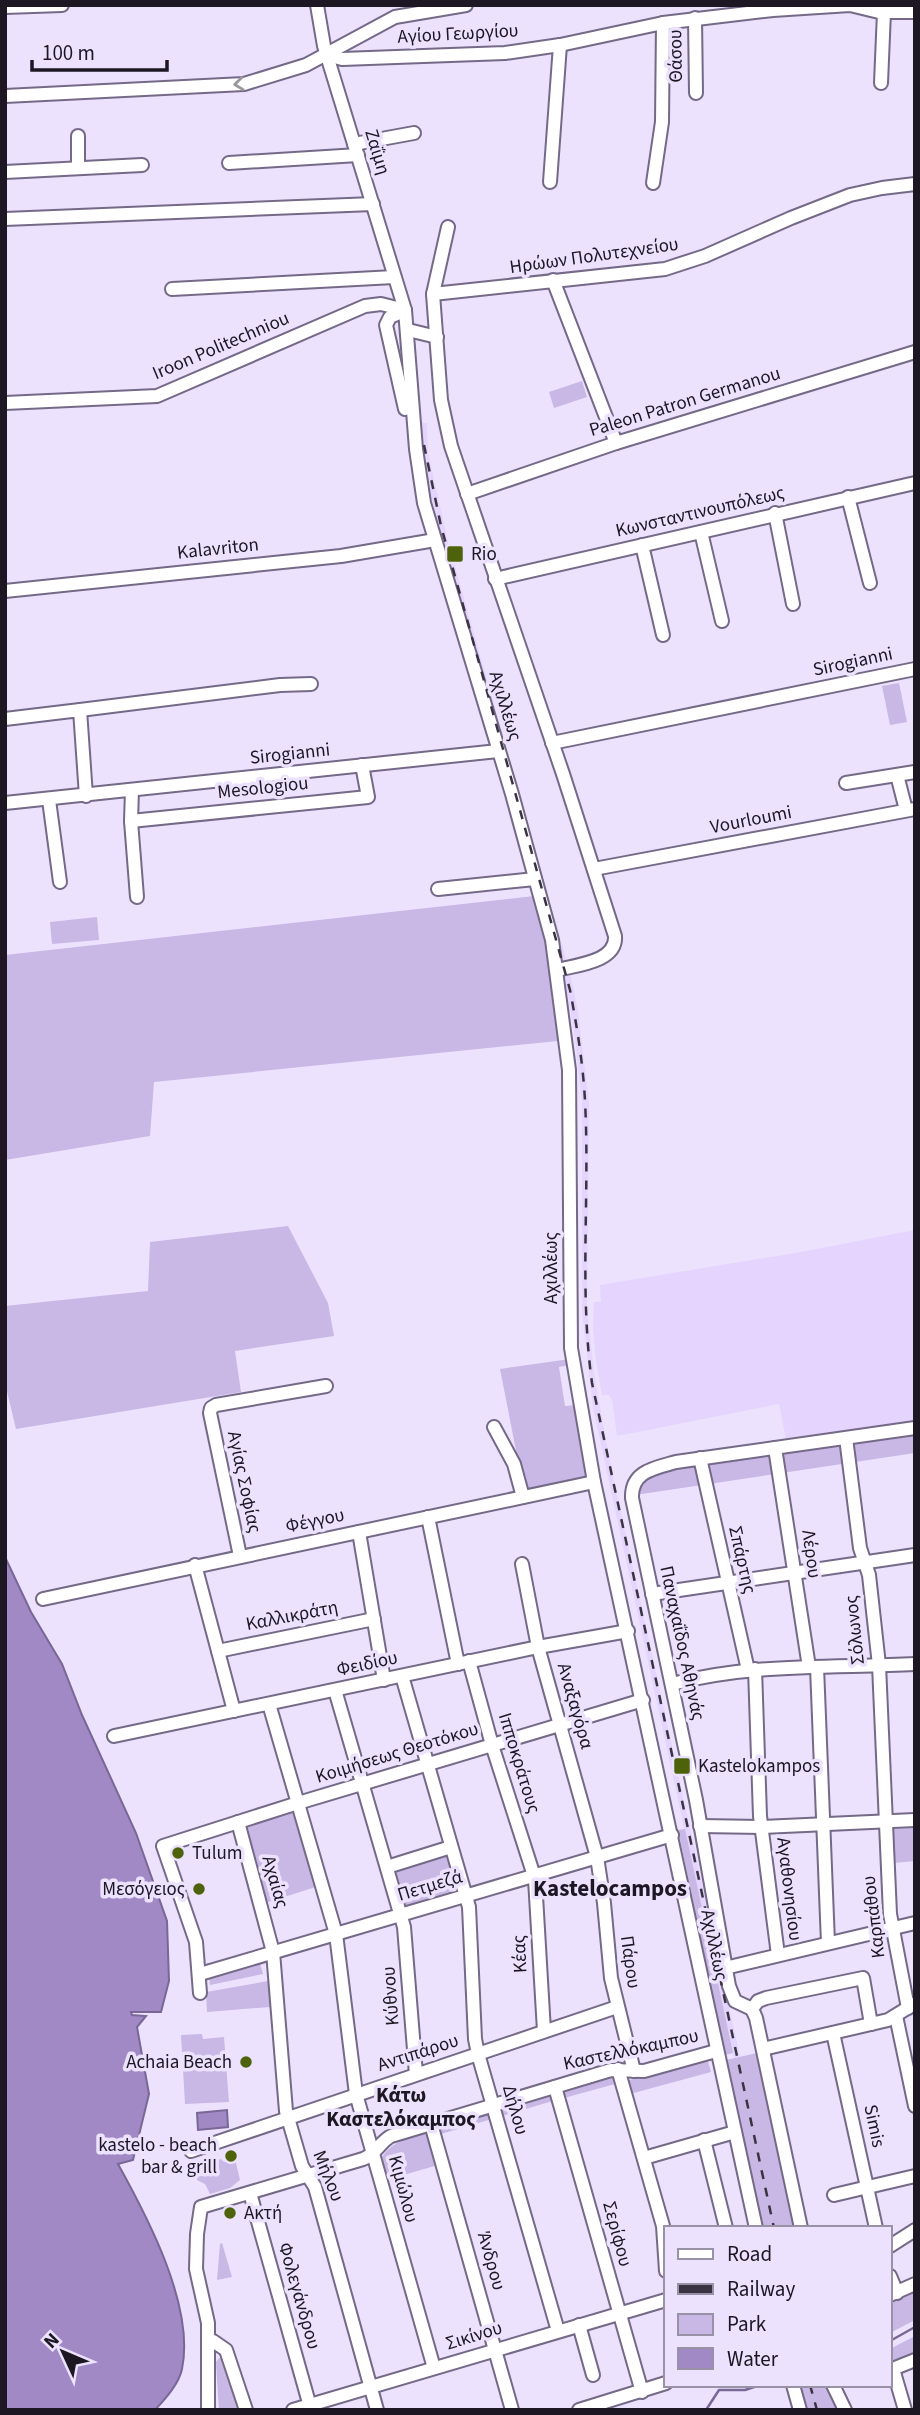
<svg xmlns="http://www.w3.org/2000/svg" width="920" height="2415" viewBox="0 0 920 2415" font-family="'Source Sans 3',sans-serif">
<rect width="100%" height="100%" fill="#ece2fe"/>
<g fill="#e4d4fe">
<polygon points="420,423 427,423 428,452 448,542 570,973 578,1011 589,1104 587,1307 594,1374 611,1467 740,2057 734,2058 593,1408 582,1310 582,1103 574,1030 564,975 443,546 424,468"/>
<polygon points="915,1230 915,1420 786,1439 779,1404 617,1436 612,1400 609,1395 602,1395 596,1361 593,1328 594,1302 601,1302 600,1285 801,1252"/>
</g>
<g fill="#c9b7e5">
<polygon points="582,381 587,397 554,408 549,392"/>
<polygon points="899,683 907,722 890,725 882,686"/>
<polygon points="534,896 545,939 558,1041 154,1082 150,1136 5,1160 5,955"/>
<polygon points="97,917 99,940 52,944 50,922"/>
<polygon points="288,1226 328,1303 334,1336 235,1351 241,1392 16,1429 5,1383 5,1306 148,1291 150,1242"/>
<polygon points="570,1359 570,1365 559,1367 565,1406 578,1405 586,1478 524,1491 500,1369"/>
<polygon points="915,1432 915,1453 635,1495 646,1473"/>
<polygon points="298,1803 322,1885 262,1904 238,1822"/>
<polygon points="915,1828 915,1861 894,1863 892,1829"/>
<polygon points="685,1829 733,2053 725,2055 678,1830"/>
<polygon points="448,1853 458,1889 404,1906 394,1869"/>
<polygon points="260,1963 263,1974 210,1985 209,1976"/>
<polygon points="268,1981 270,2007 207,2012 206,1992"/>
<polygon points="202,2034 203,2039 224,2037 229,2102 185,2104 181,2035"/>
<polygon points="757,2053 798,2228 763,2228 726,2060"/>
<polygon points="707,2058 711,2072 630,2094 626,2081"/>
<polygon points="613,2076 615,2084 564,2098 562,2091"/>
<polygon points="554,2093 556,2100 502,2116 500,2109"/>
<polygon points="489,2112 492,2119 441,2134 439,2126"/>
<path d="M 428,2132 L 438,2165 L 386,2180 L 380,2160 C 392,2141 407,2138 428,2132 Z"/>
<path d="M 221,2159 L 224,2162 L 235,2159 L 240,2180 L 230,2188 L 210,2194 L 205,2184 L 197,2180 C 197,2165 208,2163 221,2159 Z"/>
<polygon points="222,2243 232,2277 217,2280 220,2244"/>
<polygon points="915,2290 915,2320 890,2333 890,2302"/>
<polygon points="915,2336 915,2356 890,2365 890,2349"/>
<polygon points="219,2358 223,2359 240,2410 219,2410 216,2362"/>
<polygon points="799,2385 827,2385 838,2410 807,2410"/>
</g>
<g fill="#a189c6" stroke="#796795" stroke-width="2">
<path d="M 5,1557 L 31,1612 L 62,1664 L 82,1715 L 136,1833 L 167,1921 L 169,1981 L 161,2012 L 131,2012 L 132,2015 L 146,2016 L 137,2027 L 149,2094 L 133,2160 L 118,2164 C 148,2218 195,2307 182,2369 C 179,2384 165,2399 155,2410 L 5,2410 Z"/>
<polygon points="227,2110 228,2127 198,2130 197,2113"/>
</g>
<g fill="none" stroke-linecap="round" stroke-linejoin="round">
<g stroke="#796795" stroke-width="2.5">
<polyline points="890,2341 915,2327"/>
<polyline points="650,2410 654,2410"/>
<polyline points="706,2410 719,2390 745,2390 760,2385"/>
</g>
<g stroke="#746987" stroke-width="16">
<g id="minor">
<polyline points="317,5 324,46 405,310 416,449 424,503 512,794 552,940 569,1070 571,1348 594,1482 756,2228"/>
<polyline points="5,7 62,5"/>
<polyline points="695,18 696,93"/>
<polyline points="327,55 342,59 505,53 560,45 663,23 773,10 850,5 879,12 915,12"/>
<polyline points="881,83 884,12"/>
<polyline points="5,96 244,84 306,65 395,17 466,5"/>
<polyline points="78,136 78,168"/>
<polyline points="354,144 414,133"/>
<polyline points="229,163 358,155"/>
<polyline points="5,172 142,165"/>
<polyline points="550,182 560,45"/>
<polyline points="653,183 662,122 663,23"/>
<polyline points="5,219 373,204"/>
<polyline points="553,280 616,443"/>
<polyline points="172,289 394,277"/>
<polyline points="433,294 448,227"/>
<polyline points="404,311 390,317 386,325 405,409"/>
<polyline points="408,330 437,337"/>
<polyline points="5,403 157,396 365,306 381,304 405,310"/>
<polyline points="467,494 616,443 915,352"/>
<polyline points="848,497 870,583"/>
<polyline points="775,513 793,604"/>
<polyline points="701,532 722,621"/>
<polyline points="642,545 663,635"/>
<polyline points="495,579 915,483"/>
<polyline points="5,591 341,556 435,540"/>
<polyline points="80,710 280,685 311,684"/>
<polyline points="5,719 80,710 86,796"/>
<polyline points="552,743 915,669"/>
<polyline points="897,775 906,810"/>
<polyline points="846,783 915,772"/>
<polyline points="132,790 131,821 137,897"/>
<polyline points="49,800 60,882"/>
<polyline points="5,803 498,751"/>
<polyline points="131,821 368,797 362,765"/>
<polyline points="594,869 915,809"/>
<polyline points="438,889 535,879"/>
<path d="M 557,970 C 576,965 617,962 615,936 L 563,774 L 451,446 L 441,400 L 433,294 L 665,269 L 705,256 L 791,218 L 850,195 L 882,188 L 915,184"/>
<polyline points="494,1427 514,1464 523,1497"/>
<polyline points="846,1438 860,1548 869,1575 879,1665 890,1914 908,2008"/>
<polyline points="775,1448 809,1667"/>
<polyline points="700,1458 748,1670"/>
<polyline points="428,1517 458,1664"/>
<polyline points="359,1532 384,1680"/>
<polyline points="240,1556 210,1413 211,1408 216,1405 326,1386"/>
<polyline points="522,1564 538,1647 597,1857 604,1903 611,1978 634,2071"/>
<polyline points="195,1565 234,1711"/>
<polyline points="652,1594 915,1555"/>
<polyline points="43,1599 594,1482"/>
<polyline points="218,1651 374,1619"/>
<polyline points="469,1661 492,1745 535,1879 544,2031"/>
<polyline points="817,1667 828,1943"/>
<polyline points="755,1669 760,1816 778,1955"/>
<polyline points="402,1676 469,1907 475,2039 478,2054 558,2331"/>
<path d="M 672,1684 C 752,1663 833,1668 915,1664"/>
<polyline points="335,1690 404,1927 416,2074"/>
<polyline points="269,1704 336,1934 356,2094 434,2368"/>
<polyline points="114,1736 538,1647 628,1631"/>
<polyline points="238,1822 273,1952 286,2111 302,2166 315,2187 377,2410"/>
<polyline points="700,1826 762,1827 915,1820"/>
<polyline points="387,1867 451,1847"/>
<polyline points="725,1968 915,1923"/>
<polyline points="200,1974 672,1835"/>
<polyline points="200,1993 196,1942 163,1846 298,1803 643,1700"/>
<path d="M 752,2009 L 735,2001 L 729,1986 L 696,1800 L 632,1498 C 631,1471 655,1468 676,1462 L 915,1428"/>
<polyline points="752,2009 756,2018 801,2228"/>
<polyline points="752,2009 758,2001 766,1998 863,1978 871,2024"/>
<polyline points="896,2016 915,2106"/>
<polyline points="833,2033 876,2228"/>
<polyline points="763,2049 888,2020 914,2004"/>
<polyline points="618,2069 663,2226 666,2271"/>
<polyline points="555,2087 642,2392"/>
<polyline points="431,2124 512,2410"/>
<polyline points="704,2140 726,2228"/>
<polyline points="191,2151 617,2007"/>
<polyline points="644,2158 735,2132"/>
<polyline points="250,2193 311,2410"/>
<polyline points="834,2195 915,2176"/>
<polyline points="890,2246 915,2230"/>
<polyline points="890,2276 897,2293"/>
<polyline points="890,2295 915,2284"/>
<polyline points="579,2325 593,2375"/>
<polyline points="213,2341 226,2350 246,2410"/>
<polyline points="893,2369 905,2410"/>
<polyline points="890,2370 915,2360"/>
<polyline points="793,2385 800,2410"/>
<polyline points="833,2385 845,2410"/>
<path d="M 208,2410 L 208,2323 L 196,2269 L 197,2234 L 201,2207 L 363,2159 C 375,2155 380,2142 391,2136 L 611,2070 L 644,2071 L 716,2051"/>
<polyline points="293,2410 666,2300"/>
<polyline points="579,2410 666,2383"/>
</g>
</g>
<use href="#minor" stroke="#fff" stroke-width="12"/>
<g stroke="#3a3442" stroke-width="2.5" stroke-dasharray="9 9" stroke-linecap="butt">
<path d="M 424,445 L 441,526 L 570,990 C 577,1027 583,1063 585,1101 C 590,1195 579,1289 592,1383 L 774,2228"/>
<polyline points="810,2385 817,2410"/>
</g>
</g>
<defs><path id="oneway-chevron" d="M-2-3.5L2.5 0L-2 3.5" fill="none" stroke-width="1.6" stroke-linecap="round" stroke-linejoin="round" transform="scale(1.75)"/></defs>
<use stroke="#99979c" href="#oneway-chevron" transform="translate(239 84) rotate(173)"/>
<g fill="#4e620b" stroke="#ece2fe" stroke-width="2.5">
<rect x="446" y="545" width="18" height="18" rx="3.5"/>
<rect x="673" y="1757" width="18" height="18" rx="3.5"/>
<circle cx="178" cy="1853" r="7"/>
<circle cx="199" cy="1889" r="7"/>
<circle cx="246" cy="2062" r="7"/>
<circle cx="231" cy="2156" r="7"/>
<circle cx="230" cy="2213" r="7"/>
</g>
<g text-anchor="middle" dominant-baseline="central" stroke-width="7" stroke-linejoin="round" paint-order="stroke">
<g font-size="19" fill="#1c1723" stroke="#ece2fe">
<text transform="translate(458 34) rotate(-3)">Αγίου Γεωργίου</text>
<text transform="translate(676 56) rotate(-91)">Θάσου</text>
<text transform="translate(377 152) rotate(73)">Ζαΐμη</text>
<text transform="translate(594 256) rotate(-8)">Ηρώων Πολυτεχνείου</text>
<text transform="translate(221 346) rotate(-23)">Iroon Politechniou</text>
<text transform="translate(685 402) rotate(-17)">Paleon Patron Germanou</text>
<text transform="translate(700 512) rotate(-13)">Κωνσταντινουπόλεως</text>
<text transform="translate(218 549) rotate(-6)">Kalavriton</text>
<text transform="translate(853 662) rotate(-12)">Sirogianni</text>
<text transform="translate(505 706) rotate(73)">Αχιλλέως</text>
<text transform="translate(290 754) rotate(-6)">Sirogianni</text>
<text transform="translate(263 788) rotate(-6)">Mesologiou</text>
<text transform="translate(751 820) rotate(-11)">Vourloumi</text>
<text transform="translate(551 1268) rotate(-90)">Αχιλλέως</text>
<text transform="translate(244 1482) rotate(78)">Αγίας Σοφίας</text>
<text transform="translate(315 1521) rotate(-12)">Φέγγου</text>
<text transform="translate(811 1554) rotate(82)">Λέρου</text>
<text transform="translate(742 1560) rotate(77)">Σπάρτης</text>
<text transform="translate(292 1616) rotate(-11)">Καλλικράτη</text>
<text transform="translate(855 1630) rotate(-96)">Σόλωνος</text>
<text transform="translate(682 1643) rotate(78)">Παναχαΐδος Αθηνάς</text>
<text transform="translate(367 1664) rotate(-12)">Φειδίου</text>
<text transform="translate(575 1706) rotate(74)">Αναξαγόρα</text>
<text transform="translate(397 1753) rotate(-17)">Κοιμήσεως Θεοτόκου</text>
<text transform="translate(519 1763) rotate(73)">Ιπποκράτους</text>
<text transform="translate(275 1882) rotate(74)">Αχαίας</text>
<text transform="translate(430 1886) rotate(-17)">Πετμεζά</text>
<text transform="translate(789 1889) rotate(83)">Αγαθονησίου</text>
<text transform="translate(874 1917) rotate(-97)">Καρπάθου</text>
<text transform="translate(714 1945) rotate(78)">Αχιλλέως</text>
<text transform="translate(520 1954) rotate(-93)">Κέας</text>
<text transform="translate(630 1962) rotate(82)">Πάρου</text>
<text transform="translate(391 1996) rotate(-94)">Κύθνου</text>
<text transform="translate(631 2050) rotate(-12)">Καστελλόκαμπου</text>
<text transform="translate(418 2053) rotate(-18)">Αντιπάρου</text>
<text transform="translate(515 2110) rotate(74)">Δήλου</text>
<text transform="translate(874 2126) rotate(78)">Simis</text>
<text transform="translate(328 2176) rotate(68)">Μήλου</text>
<text transform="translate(403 2189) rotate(75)">Κιμώλου</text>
<text transform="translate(617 2234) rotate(75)">Σερίφου</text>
<text transform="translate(491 2261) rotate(74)">Άνδρου</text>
<text transform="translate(299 2296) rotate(74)">Φολεγάνδρου</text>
<text transform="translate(474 2336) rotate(-17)">Σικίνου</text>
</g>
<g font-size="19" fill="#1c1723" stroke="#ece2fe" text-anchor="start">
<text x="471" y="554">Rio</text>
<text x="698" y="1766">Kastelokampos</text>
<text x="192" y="1853">Tulum</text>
<text x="185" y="1889" text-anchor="end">Μεσόγειος</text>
<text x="232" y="2062" text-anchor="end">Achaia Beach</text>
<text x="217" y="2145" text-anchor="end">kastelo - beach<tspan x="217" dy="22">bar &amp; grill</tspan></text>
<text x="244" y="2213">Ακτή</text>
</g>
<g font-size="21" font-weight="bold" fill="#1c1723" stroke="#ece2fe">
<text x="401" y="2095">Κάτω<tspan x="401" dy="24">Καστελόκαμπος</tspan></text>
</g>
<g font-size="23" font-weight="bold" fill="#1c1723" stroke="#ece2fe">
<text x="610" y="1888">Kastelocampos</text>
</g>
</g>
<rect width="920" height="2415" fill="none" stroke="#1c1723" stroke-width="14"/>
<rect x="664" y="2226" width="228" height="161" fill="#ece2fe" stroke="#9991a6" stroke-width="2"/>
<rect x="678" y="2249" width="35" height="10" fill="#ffffff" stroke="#9991a6" stroke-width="2"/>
<text x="727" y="2261" font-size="21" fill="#1c1723">Road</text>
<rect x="678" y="2284" width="35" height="10" fill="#3a3442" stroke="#9991a6" stroke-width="2"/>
<text x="727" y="2296" font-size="21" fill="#1c1723">Railway</text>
<rect x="678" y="2314" width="35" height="21" fill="#c9b7e5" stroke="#9991a6" stroke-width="2"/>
<text x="727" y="2331" font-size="21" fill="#1c1723">Park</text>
<rect x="678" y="2348" width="35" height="21" fill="#a189c6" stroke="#9991a6" stroke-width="2"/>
<text x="727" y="2366" font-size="21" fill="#1c1723">Water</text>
<g transform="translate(63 2352) rotate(314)" stroke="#ece2fe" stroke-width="5" paint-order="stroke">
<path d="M0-5L12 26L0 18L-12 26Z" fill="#1c1723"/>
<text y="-10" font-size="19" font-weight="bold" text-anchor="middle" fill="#1c1723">N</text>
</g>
<path d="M32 60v10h135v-10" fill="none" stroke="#1c1723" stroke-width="3.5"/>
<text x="42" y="60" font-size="21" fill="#1c1723" stroke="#ece2fe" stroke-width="5" paint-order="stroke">100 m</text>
</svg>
